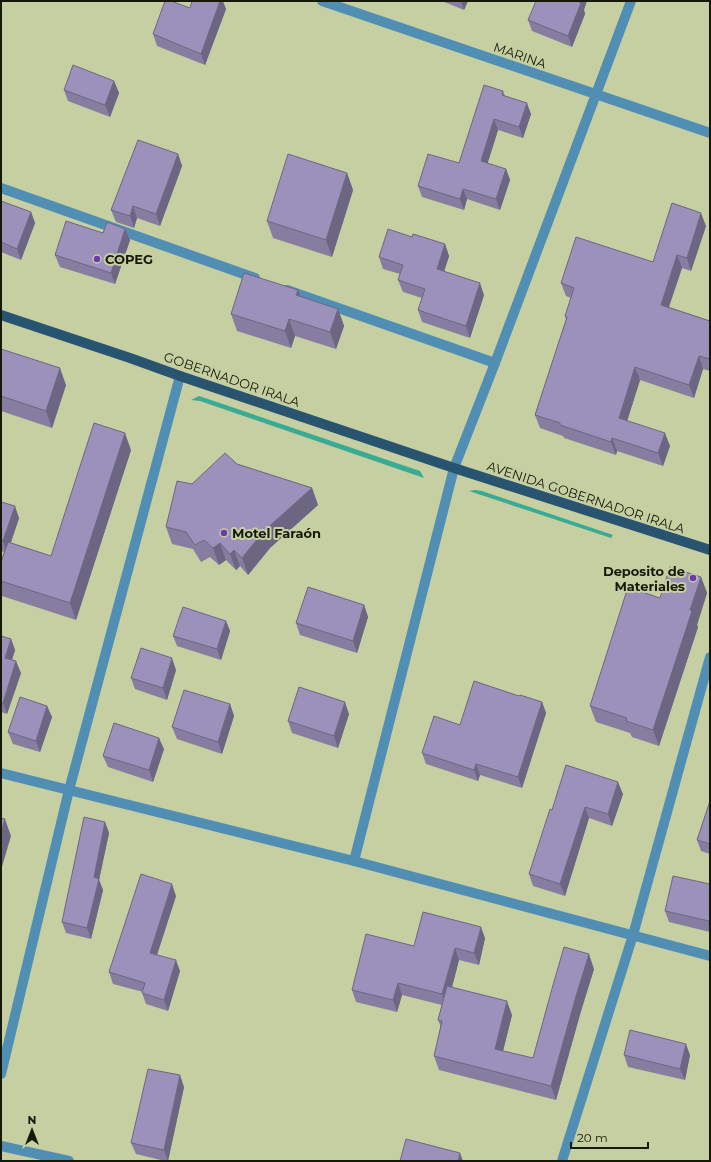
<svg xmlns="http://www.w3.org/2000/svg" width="711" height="1162" viewBox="0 0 711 1162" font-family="Montserrat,sans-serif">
<rect width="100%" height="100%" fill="#c5cfa1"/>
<g fill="#39aa94">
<polygon points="199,396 420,471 424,478 200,401 191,400"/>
<polygon points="475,490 482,491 613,535 611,538 469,491"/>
</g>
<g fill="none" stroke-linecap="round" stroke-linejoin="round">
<g stroke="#508eb4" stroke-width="10">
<polyline points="1,188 255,278"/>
<polyline points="287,290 495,363"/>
</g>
<g stroke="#508eb4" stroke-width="10">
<polyline points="322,1 710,133"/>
<polyline points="1,773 354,861 710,956"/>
<polyline points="354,861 454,468 495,363 631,1"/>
<polyline points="1,1074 69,790 180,376"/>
<polyline points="1,1146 69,1161"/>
<polyline points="562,1161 633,935 710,657"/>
</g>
<polyline stroke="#29546f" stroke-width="10" points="1,315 130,358 180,376 454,468 710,550"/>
</g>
<g fill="#867da1">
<polygon points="442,1 468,1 464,10"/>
<polygon points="190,8 226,9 205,65 157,46 153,34"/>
<polygon points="584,10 585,14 572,47 532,31 528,20"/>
<polygon points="114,81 119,93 110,117 68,101 64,90"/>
<polygon points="503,91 505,96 531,114 523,138 498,130 487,164 506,169 510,180 500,210 467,199 464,210 422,197 418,186 459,163"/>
<polygon points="178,154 182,166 160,226 137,218 134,228 116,222 111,210"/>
<polygon points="347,173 353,190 332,257 273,238 267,221"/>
<polygon points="1,201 31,212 35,223 21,260 1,252"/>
<polygon points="706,226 691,271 682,268 669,307 710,321 710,371 703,369 694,398 640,380 627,421 670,446 663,466 617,451 616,455 564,438 563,436 540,428 535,415 566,320 565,316 571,298 566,296 561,283 653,262"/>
<polygon points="125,229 130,240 115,284 60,267 55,255 103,233"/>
<polygon points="412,237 445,244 449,256 444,272 484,295 470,338 422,322 418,310 422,298 403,292 398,280 400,274 383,269 379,257"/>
<polygon points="298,290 300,297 338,309 344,326 336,349 295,336 291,348 237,331 231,314"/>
<polygon points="1,349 66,385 52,428 1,411"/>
<polygon points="131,450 76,620 2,596 1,594 1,562 4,552 1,551 1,502 19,518 11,543 51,556"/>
<polygon points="237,464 312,488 318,505 270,548 248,575 240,566 236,570 226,560 219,565 210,557 201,562 193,549 172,544 166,527 192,484"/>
<polygon points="701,577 707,593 697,625 698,627 659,746 632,737 630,733 596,722 590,706 660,598"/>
<polygon points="364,605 368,617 357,653 300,635 296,623"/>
<polygon points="226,621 230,631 221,660 177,646 173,636"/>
<polygon points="1,636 11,639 15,650 12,660 21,673 7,714 1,712"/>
<polygon points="176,670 167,700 135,689 131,678"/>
<polygon points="519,696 542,702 546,713 522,788 480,775 478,781 426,764 422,753 460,725"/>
<polygon points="230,704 234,716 222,754 177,739 172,727"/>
<polygon points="47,706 52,717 40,752 13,744 8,732"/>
<polygon points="349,714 338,748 292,733 288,721"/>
<polygon points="164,749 153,782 108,767 103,756"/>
<polygon points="623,794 612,826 589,818 565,896 533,886 529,874 552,810"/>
<polygon points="710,801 710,854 701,851 697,840"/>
<polygon points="105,822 109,833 99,880 103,890 91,939 66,933 62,922"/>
<polygon points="710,884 710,932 669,922 665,911"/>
<polygon points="176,896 157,955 180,971 168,1011 146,1004 142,993 143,992 113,984 109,972"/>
<polygon points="485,938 479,965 459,960 452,987 512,1015 503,1051 533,1058 594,969 581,1011 556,1100 439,1070 434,1056 441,1027 438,1020 442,1005 402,995 397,1012 356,1002 352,990 414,946"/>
<polygon points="624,1055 690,1055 685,1080 628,1067"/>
<polygon points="184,1087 168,1161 165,1161 136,1154 131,1143"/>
</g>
<g fill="#6d6683">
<polygon points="220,1 223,1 226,9 205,65 201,54"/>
<polygon points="461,1 468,1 464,10"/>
<polygon points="579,1 587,1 584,10 585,14 572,47 568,36"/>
<polygon points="114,81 119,93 110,117 105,105"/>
<polygon points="527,103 531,114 523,138 519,127"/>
<polygon points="494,119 498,130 485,172 481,161"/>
<polygon points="178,154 182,166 160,226 156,214"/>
<polygon points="506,169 510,180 500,210 496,199"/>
<polygon points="347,173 353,190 332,257 326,240"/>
<polygon points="463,189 467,199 464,210 460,199"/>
<polygon points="133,206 137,218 134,228 130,216"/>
<polygon points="31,212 35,223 21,260 17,249"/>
<polygon points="701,213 706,226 691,271 687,258"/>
<polygon points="125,229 130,240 115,284 111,273"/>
<polygon points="445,244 449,256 441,281 437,269"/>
<polygon points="677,255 682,268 665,318 661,305"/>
<polygon points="480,283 484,295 470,338 466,326"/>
<polygon points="298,290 304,307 296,295"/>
<polygon points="338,309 344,326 336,349 330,332"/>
<polygon points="289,319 295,336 291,348 285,331"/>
<polygon points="699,356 703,369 694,398 689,385"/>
<polygon points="635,367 640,380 624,431 619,418"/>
<polygon points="60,368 66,385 52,428 46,411"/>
<polygon points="125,433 131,450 76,620 70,603"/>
<polygon points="665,433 670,446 663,466 658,453"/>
<polygon points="612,438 617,451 616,455 611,442"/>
<polygon points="312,488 318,505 270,548 248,575 242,558 264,531"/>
<polygon points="15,506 19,518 7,553 3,541"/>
<polygon points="220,543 226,560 219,565 213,548"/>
<polygon points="234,550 240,566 236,570 230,554"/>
<polygon points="701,577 707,593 697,625 698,627 659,746 653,730"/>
<polygon points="364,605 368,617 357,653 353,641"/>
<polygon points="226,621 230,631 221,660 217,649"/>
<polygon points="11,639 15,650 9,669 5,658"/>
<polygon points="172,658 176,670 167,700 163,688"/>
<polygon points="16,661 21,673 7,714 3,703"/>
<polygon points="345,702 349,714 338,748 334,736"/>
<polygon points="542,702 546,713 522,788 518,777"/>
<polygon points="230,704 234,716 222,754 218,742"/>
<polygon points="47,706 52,717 40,752 36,741"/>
<polygon points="159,738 164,749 153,782 149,770"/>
<polygon points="476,764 480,775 478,781 474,770"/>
<polygon points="618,782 623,794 612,826 608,814"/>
<polygon points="585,807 589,818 565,896 560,884"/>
<polygon points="5,819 11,836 1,870 1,833"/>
<polygon points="105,822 109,833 99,880 103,890 91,939 87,928 94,877"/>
<polygon points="172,884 176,896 154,964 150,953"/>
<polygon points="481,927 485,938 479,965 474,953"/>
<polygon points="455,948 459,960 447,1006 442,994"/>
<polygon points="589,954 594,969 581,1011 556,1100 551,1086 576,996"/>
<polygon points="176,960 180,971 168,1011 164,1000"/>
<polygon points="398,983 402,995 397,1012 393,1000"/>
<polygon points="507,1001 512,1015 500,1063 495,1049"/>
<polygon points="686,1044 690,1055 685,1080 680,1069"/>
<polygon points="180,1075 184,1087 168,1161 164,1150"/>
<polygon points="460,1153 463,1161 458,1161"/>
</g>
<g fill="#9c91bb" stroke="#6d6683">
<polygon points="165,1 171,1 190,8 192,1 220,1 201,54 153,34"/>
<polygon points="536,1 579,1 579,2 581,3 568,36 528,20"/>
<polygon points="73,65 114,81 105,105 64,90"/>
<polygon points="484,85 503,91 502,95 527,103 519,127 494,119 481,161 506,169 496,199 463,189 460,199 418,186 428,154 459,163"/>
<polygon points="138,140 178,154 156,214 133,206 130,216 111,210"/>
<polygon points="288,154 347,173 326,240 267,221"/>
<polygon points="1,201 31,212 17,249 1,242"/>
<polygon points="672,203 701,213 687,258 677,255 661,305 710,321 710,359 699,356 689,385 635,367 619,418 665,433 658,453 612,438 611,442 560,425 560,423 535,415 567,317 565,316 574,288 561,283 576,237 653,262"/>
<polygon points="66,221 103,233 107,222 125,229 111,273 55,255"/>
<polygon points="388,229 412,237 413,234 445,244 437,269 480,283 466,326 418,310 425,289 398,280 403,265 379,257"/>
<polygon points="244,273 298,290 296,295 338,309 330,332 289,319 285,331 231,314"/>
<polygon points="1,349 60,368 46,411 1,396"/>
<polygon points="94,423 125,433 70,603 1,581 1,562 8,542 51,556"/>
<polygon points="225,453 237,464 312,488 264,531 242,558 234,550 230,554 220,543 213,548 204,540 195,545 186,532 166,527 177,481 192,484"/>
<polygon points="1,502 15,506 3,541 1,541"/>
<polygon points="670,567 701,577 690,610 692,611 653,730 626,721 627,718 590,706 628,587 660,598"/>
<polygon points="308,587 364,605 353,641 296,623"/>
<polygon points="183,607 226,621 217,649 173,636"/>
<polygon points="1,636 11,639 5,658 16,661 3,703 1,702"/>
<polygon points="141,648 172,658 163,688 131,678"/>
<polygon points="474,681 519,696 520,695 542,702 518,777 476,764 474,770 422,753 434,716 460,725"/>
<polygon points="299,687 345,702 334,736 288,721"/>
<polygon points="184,690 230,704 218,742 172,727"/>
<polygon points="20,697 47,706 36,741 8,732"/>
<polygon points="114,723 159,738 149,770 103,756"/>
<polygon points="566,765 618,782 608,814 585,807 560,884 529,874 550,809 552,810"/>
<polygon points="710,801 710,844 697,840"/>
<polygon points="84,817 105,822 94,877 99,879 87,928 62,922"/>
<polygon points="1,818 5,819 1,833"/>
<polygon points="141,874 172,884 150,953 176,960 164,1000 142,993 145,983 109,972"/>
<polygon points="673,876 710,884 710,925 709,925 709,921 665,911"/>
<polygon points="423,912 481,927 474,953 455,948 442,994 398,983 393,1000 352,990 366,934 414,946"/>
<polygon points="564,947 589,954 576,996 551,1086 434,1056 442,1021 438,1020 447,986 507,1001 495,1049 533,1058 553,985"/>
<polygon points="630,1030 686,1044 680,1069 624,1055"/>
<polygon points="148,1069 180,1075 164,1150 131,1143"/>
<polygon points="406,1139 460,1153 458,1161 400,1161"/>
</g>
<g fill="#6a3ab1" stroke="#c5cfa1" stroke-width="1.5">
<circle cx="97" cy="259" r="4"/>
<circle cx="224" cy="533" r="4"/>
<circle cx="693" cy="578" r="4"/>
</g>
<g text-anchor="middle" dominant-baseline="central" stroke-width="4" stroke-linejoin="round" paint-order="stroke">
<g font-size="13" fill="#161908" stroke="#c5cfa1">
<text transform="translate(520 55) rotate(19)">MARINA</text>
<text transform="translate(232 379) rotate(19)">GOBERNADOR IRALA</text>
<text transform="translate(586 497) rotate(18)">AVENIDA GOBERNADOR IRALA</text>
</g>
<g font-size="13" font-weight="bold" fill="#161908" stroke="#c5cfa1" text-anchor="start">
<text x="105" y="259">COPEG</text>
<text x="232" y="533">Motel Faraón</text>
<text x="685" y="571" text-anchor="end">Deposito de<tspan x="685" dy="15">Materiales</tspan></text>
</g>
</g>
<rect width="711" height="1162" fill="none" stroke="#161908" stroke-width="4"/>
<g transform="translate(32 1130)" stroke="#c5cfa1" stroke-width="3" paint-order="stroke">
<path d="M0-3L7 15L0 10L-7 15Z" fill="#161908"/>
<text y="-6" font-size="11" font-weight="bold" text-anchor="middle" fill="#161908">N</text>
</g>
<path d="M571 1142v6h77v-6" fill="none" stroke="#161908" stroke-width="2"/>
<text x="577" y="1142" font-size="12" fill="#161908" stroke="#c5cfa1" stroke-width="3" paint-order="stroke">20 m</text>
</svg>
